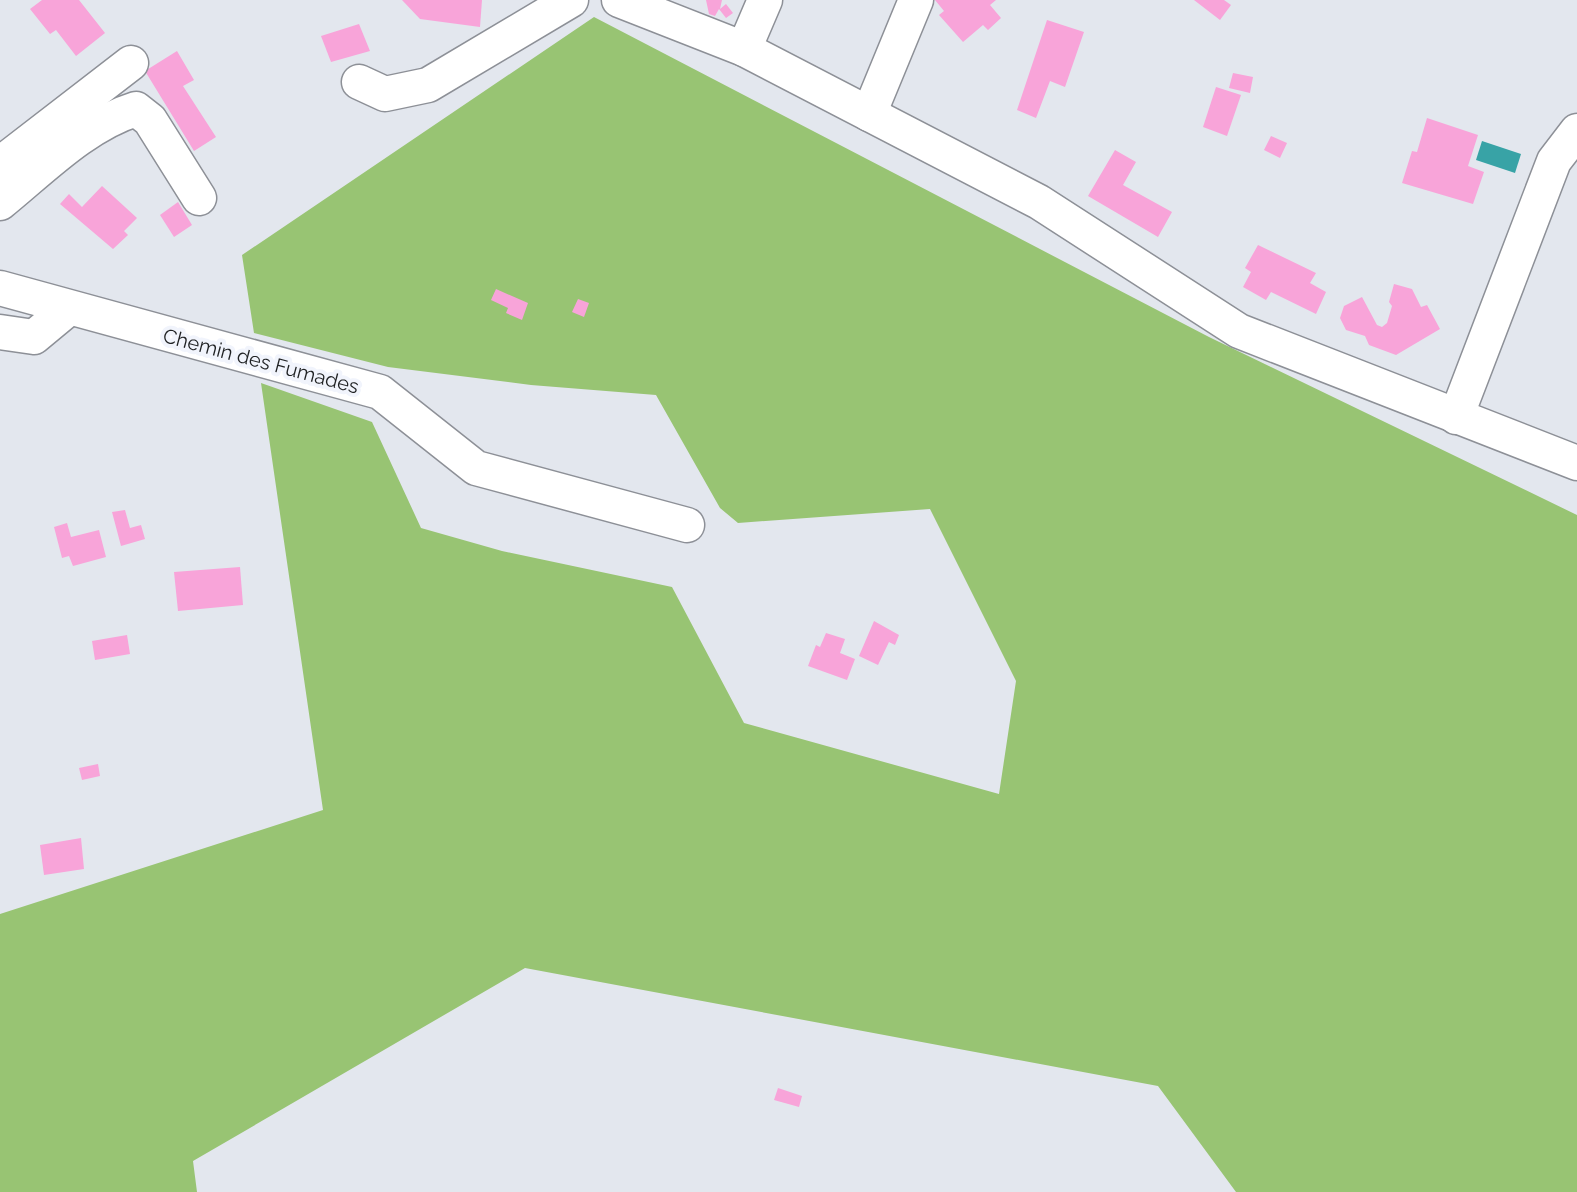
<svg xmlns="http://www.w3.org/2000/svg" width="1577" height="1192" viewBox="0 0 1577 1192" font-family="Raleway,sans-serif">
<rect width="100%" height="100%" fill="#e3e7ee"/>
<polygon fill="#98c473" points="594,17 1209,337 1577,515 1577,1192 1236,1192 1158,1086 525,968 193,1161 197,1192 0,1192 0,914 323,810 261,383 372,422 421,528 502,551 672,587 744,723 999,794 1016,681 930,509 738,523 720,508 656,395 531,385 388,367 254,333 242,255"/>
<polygon fill="#38a3a6" points="1482,141 1521,154 1515,173 1476,160"/>
<g fill="#f8a4d9">
<polygon points="42,0 79,0 105,33 76,56 56,30 50,34 30,9"/>
<polygon points="402,0 482,0 480,27 420,19"/>
<polygon points="706,0 722,0 720,9 726,4 733,13 726,18 719,9 715,16 709,14"/>
<polygon points="935,0 996,0 990,5 1001,18 988,30 983,25 963,42 939,15 944,11"/>
<polygon points="1194,0 1224,0 1231,5 1220,20"/>
<polygon points="1047,20 1084,32 1065,87 1050,81 1036,118 1017,110"/>
<polygon points="359,24 370,51 331,62 321,36"/>
<polygon points="177,51 194,80 183,86 216,137 194,151 145,71"/>
<polygon points="1233,73 1253,77 1250,93 1229,88"/>
<polygon points="1216,87 1241,95 1227,136 1203,127"/>
<polygon points="1427,118 1478,135 1468,166 1484,172 1473,204 1402,183 1412,151 1417,152"/>
<polygon points="1271,136 1287,143 1280,158 1264,150"/>
<polygon points="1115,150 1136,162 1123,185 1172,212 1158,237 1088,196"/>
<polygon points="102,186 137,218 124,231 128,235 113,249 60,204 69,194 82,207"/>
<polygon points="178,202 192,225 174,237 160,215"/>
<polygon points="1258,245 1316,273 1310,283 1326,292 1316,314 1271,292 1266,300 1243,287 1251,272 1245,268"/>
<polygon points="1394,284 1412,289 1421,307 1427,305 1440,329 1396,355 1369,345 1365,336 1346,330 1340,318 1344,306 1362,297 1377,325 1382,327 1387,323 1392,306 1389,302"/>
<polygon points="496,289 528,303 522,320 506,313 508,308 491,300"/>
<polygon points="578,299 589,303 584,317 572,312"/>
<polygon points="125,510 130,528 141,525 145,539 121,546 112,512"/>
<polygon points="67,523 71,537 99,530 106,557 73,566 69,556 62,558 54,527"/>
<polygon points="240,567 243,605 178,611 174,572"/>
<polygon points="874,621 899,635 895,645 889,642 878,665 859,656"/>
<polygon points="826,633 845,639 840,653 855,659 847,680 808,666 816,645 820,647"/>
<polygon points="127,635 130,654 95,660 92,641"/>
<polygon points="98,764 100,776 82,780 79,768"/>
<polygon points="81,838 84,869 44,875 40,845"/>
<polygon points="778,1088 802,1096 799,1107 774,1100"/>
</g>
<g fill="none" stroke-linecap="round" stroke-linejoin="round">
<g stroke="#8d9097" stroke-width="37">
<g id="minor">
<polyline points="619,0 744,49 1039,202 1239,331 1577,463"/>
<polyline points="744,49 765,0"/>
<polyline points="359,82 385,94 428,85 571,0"/>
<polyline points="869,114 916,0"/>
<polyline points="0,164 131,63"/>
<path d="M 0,203 C 41,170 84,125 136,109 L 150,120 L 199,198"/>
<polyline points="0,288 380,392 476,468 687,525"/>
<polyline points="0,332 34,337 69,308"/>
<polyline points="1456,417 1554,161 1577,131"/>
</g>
</g>
<use href="#minor" stroke="#fff" stroke-width="34"/>
</g>
<g text-anchor="middle" dominant-baseline="central" stroke-width="8" stroke-linejoin="round" paint-order="stroke">
<g font-size="20" fill="#1f2123" stroke="#f1f4fc">
<text transform="translate(261 361) rotate(15)">Chemin des Fumades</text>
</g>
</g>
</svg>
